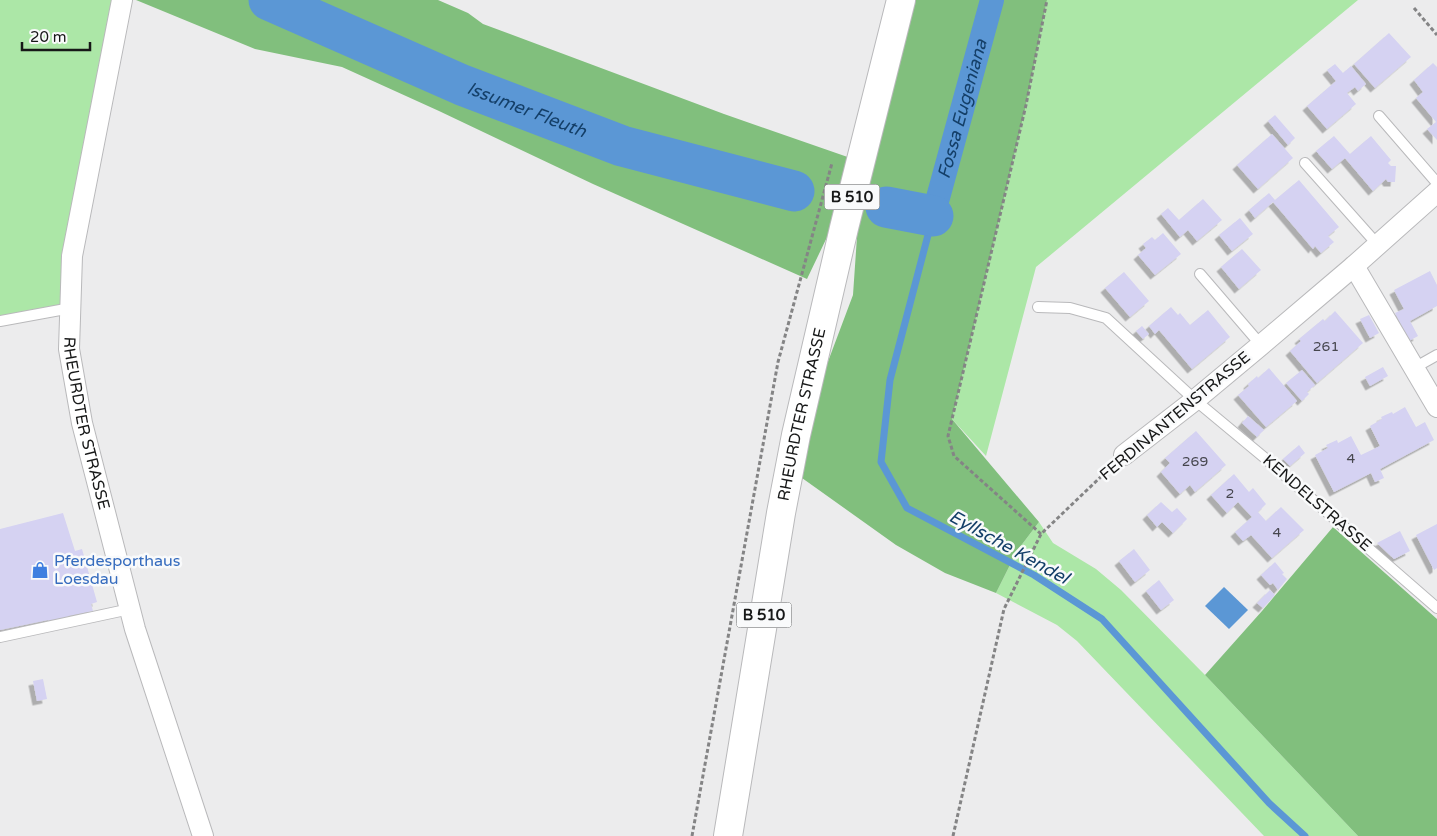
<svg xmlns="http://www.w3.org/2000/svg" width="1437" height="836" viewBox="0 0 1437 836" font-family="'Varela Round',sans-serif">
<defs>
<filter id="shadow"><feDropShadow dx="-4.5" dy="4.5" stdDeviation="0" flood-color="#0004"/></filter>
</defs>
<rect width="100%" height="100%" fill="#ececed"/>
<g fill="#ace7a7">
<polygon points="0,0 122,0 71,308 0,321"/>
<polygon points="1047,0 1358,0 1036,267 986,456 952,419 1026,105"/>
<polygon points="1039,522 1053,543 1096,569 1121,590 1205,675 1358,836 1264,836 1077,641 1057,625 996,593 1017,551"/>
</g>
<g fill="#81bf7d">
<polygon points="136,0 438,0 468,13 483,24 724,114 862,162 908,0 1047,0 1026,105 952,419 1039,522 1017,551 996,593 945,573 896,545 788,468 853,295 862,164 807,279 593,184 439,111 342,67 255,49"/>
<polygon points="1333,527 1437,619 1437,836 1358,836 1205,675 1262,611"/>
</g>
<polygon fill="#5b97d5" points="1224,587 1248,610 1229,629 1205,606"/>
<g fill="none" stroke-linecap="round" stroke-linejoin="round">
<polyline stroke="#5b97d5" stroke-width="7" points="933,216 890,380 881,462 907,508 1034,575 1102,619 1269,803 1305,836"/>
<path stroke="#5b97d5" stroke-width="24" id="s1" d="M 933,216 L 992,0"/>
<g stroke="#5b97d5" stroke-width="41">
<path id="s2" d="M 269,0 L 462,85 L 622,146 L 794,191"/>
<polyline points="886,207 933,216"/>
</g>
</g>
<g fill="#d5d2f2" filter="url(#shadow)">
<polygon points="1389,33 1411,57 1375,88 1354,64"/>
<polygon points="1433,63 1437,67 1437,140 1427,129 1436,122 1416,98 1423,92 1414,80"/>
<polygon points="1335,64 1343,73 1351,66 1366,84 1358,91 1355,87 1347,93 1356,104 1327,129 1307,106 1336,81 1327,70"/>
<polygon points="1275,115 1295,138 1288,145 1268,121"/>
<polygon points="1272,134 1293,158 1258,189 1237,165"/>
<polygon points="1334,136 1350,154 1371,136 1391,160 1388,163 1391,166 1396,166 1395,182 1388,182 1386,179 1373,191 1345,158 1332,169 1316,151"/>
<polygon points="1299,180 1339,227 1328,236 1334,242 1321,253 1315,246 1313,249 1273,202 1255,218 1249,210 1269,193 1275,200"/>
<polygon points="1203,199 1222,220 1197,241 1188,230 1180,237 1161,214 1168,208 1179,220"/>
<polygon points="1240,218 1253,234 1232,251 1219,235"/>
<polygon points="1163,233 1181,254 1155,275 1138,255 1146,248 1143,244 1152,237 1155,240"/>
<polygon points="1242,249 1261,270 1239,289 1221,267"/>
<polygon points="1430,271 1437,285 1437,306 1410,321 1418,336 1409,341 1395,313 1404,309 1394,290"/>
<polygon points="1124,272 1149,301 1130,317 1105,288"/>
<polygon points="1171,307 1178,315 1180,313 1190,325 1208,310 1230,337 1192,369 1159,330 1155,334 1149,326"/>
<polygon points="1335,311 1363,343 1317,383 1290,351 1301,341 1299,339 1323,319 1325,321"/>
<polygon points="1369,315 1379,333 1370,338 1360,319"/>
<polygon points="1142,326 1149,334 1143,339 1136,331"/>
<polygon points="1383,367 1388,376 1370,386 1365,377"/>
<polygon points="1269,368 1297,401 1266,427 1238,395 1249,386 1248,384 1257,376 1258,378"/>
<polygon points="1302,370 1315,385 1307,392 1309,394 1302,401 1286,383"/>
<polygon points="1405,407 1416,427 1425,422 1434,440 1380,469 1384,478 1375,482 1371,473 1334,492 1315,455 1328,448 1326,445 1337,440 1338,443 1351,436 1361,455 1380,446 1370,426 1382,419 1381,417 1392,412 1393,414"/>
<polygon points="1248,416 1264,430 1257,437 1242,423"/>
<polygon points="1196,431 1226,465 1195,492 1190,485 1180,494 1161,472 1170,463 1165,458"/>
<polygon points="1299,445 1305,453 1290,466 1283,459"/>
<polygon points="1234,474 1249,492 1253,488 1266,504 1258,512 1266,521 1281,507 1304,530 1272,558 1251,535 1243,541 1235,532 1252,517 1238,502 1227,513 1211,495"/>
<polygon points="1161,502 1172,512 1177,508 1187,519 1173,533 1162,522 1157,527 1147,515"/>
<polygon points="63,513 75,551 82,549 97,602 91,604 93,611 68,616 69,618 48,623 48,620 0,630 0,529"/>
<polygon points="1437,524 1437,568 1434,570 1416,535"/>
<polygon points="1400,531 1410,551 1394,559 1377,543"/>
<polygon points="1134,549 1150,570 1135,582 1119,561"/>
<polygon points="1275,562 1284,573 1282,574 1287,579 1278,590 1273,583 1270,585 1261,575"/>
<polygon points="1159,580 1174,600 1161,610 1146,591"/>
<polygon points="1270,590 1275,595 1263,608 1257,603"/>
<polygon points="43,679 47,699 37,701 33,681"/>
</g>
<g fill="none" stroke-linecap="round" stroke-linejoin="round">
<g stroke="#b9b9bb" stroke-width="12">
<g id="lane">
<polyline points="1379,116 1437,183"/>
<polyline points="1305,163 1377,244"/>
<polyline points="1200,274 1261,345"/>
<polyline points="1038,307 1070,308 1106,318 1195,400 1266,459 1437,608"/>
<polyline points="0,321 71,308"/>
<polyline points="1414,368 1437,355"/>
<polyline points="0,637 130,609"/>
</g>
</g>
<g stroke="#b9b9bb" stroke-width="22">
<g id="street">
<path id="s3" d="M 122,0 L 72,256 L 69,349 L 82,423 L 135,629 L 203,836"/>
<polyline points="1354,266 1437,407"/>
<polyline points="1124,455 1195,400 1261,345 1354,266 1437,192"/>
</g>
</g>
<g stroke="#b9b9bb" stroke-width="30">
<g id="primary">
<path id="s4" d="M 728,836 L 781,513 L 796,435 L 844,228 L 901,0"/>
</g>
</g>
<g stroke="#848485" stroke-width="3" stroke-dasharray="4 2.5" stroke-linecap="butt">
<polyline points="1414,8 1437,35"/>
<polyline points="1041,534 954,456 948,436 1026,105 1047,0"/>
<polyline points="692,836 778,362 832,163"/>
<polyline points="953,836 1004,609 1041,534 1110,468"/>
</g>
<use href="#lane" stroke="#fff" stroke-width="10"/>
<use href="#street" stroke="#fff" stroke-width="20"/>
<use href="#primary" stroke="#fff" stroke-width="28"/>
</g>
<defs>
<g id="shop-bare" transform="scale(1.35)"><path d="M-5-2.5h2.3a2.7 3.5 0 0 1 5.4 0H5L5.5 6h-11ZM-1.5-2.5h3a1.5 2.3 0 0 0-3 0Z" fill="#3f7fe0" stroke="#f9fafb" stroke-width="2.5" paint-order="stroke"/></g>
</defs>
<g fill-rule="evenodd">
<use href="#shop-bare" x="40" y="570"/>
</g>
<g text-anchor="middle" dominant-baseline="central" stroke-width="5" stroke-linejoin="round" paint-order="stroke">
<g font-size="14" fill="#46464e">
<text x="1326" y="346">261</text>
<text x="1351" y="458">4</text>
<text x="1195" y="461">269</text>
<text x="1230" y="493">2</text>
<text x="1277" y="532">4</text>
</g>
<g fill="#f9fafb" stroke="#5b5c5c" stroke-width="1">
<rect x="824.5" y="184.5" width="55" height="25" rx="4"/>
<rect x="736.5" y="602.5" width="55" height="25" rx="4"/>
</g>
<g font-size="15" font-weight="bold" fill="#171818">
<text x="852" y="197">B 510</text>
<text x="764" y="615">B 510</text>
</g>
<g font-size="16" fill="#171818" stroke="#f9fafb">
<text stroke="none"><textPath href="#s4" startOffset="428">RHEURDTER STRASSE</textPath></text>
<text transform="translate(1175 416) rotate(-40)">FERDINANTENSTRASSE</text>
<text stroke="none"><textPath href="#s3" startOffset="430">RHEURDTER STRASSE</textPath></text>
<text transform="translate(1317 503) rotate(41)">KENDELSTRASSE</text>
</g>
<g font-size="16" fill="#366cbe" stroke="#f9fafb" text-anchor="start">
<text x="54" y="561">Pferdesporthaus<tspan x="54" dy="18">Loesdau</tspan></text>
</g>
<g font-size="18" font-style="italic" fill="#143f68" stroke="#f9fafb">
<text stroke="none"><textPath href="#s1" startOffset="111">Fossa Eugeniana</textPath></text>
<text stroke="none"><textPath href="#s2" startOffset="280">Issumer Fleuth</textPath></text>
<text transform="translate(1009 547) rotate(29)">Eyllsche Kendel</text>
</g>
</g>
<path d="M22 42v8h68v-8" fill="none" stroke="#171818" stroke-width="2.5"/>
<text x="30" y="42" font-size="15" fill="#171818" stroke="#f9fafb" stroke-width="4" paint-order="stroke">20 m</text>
</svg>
